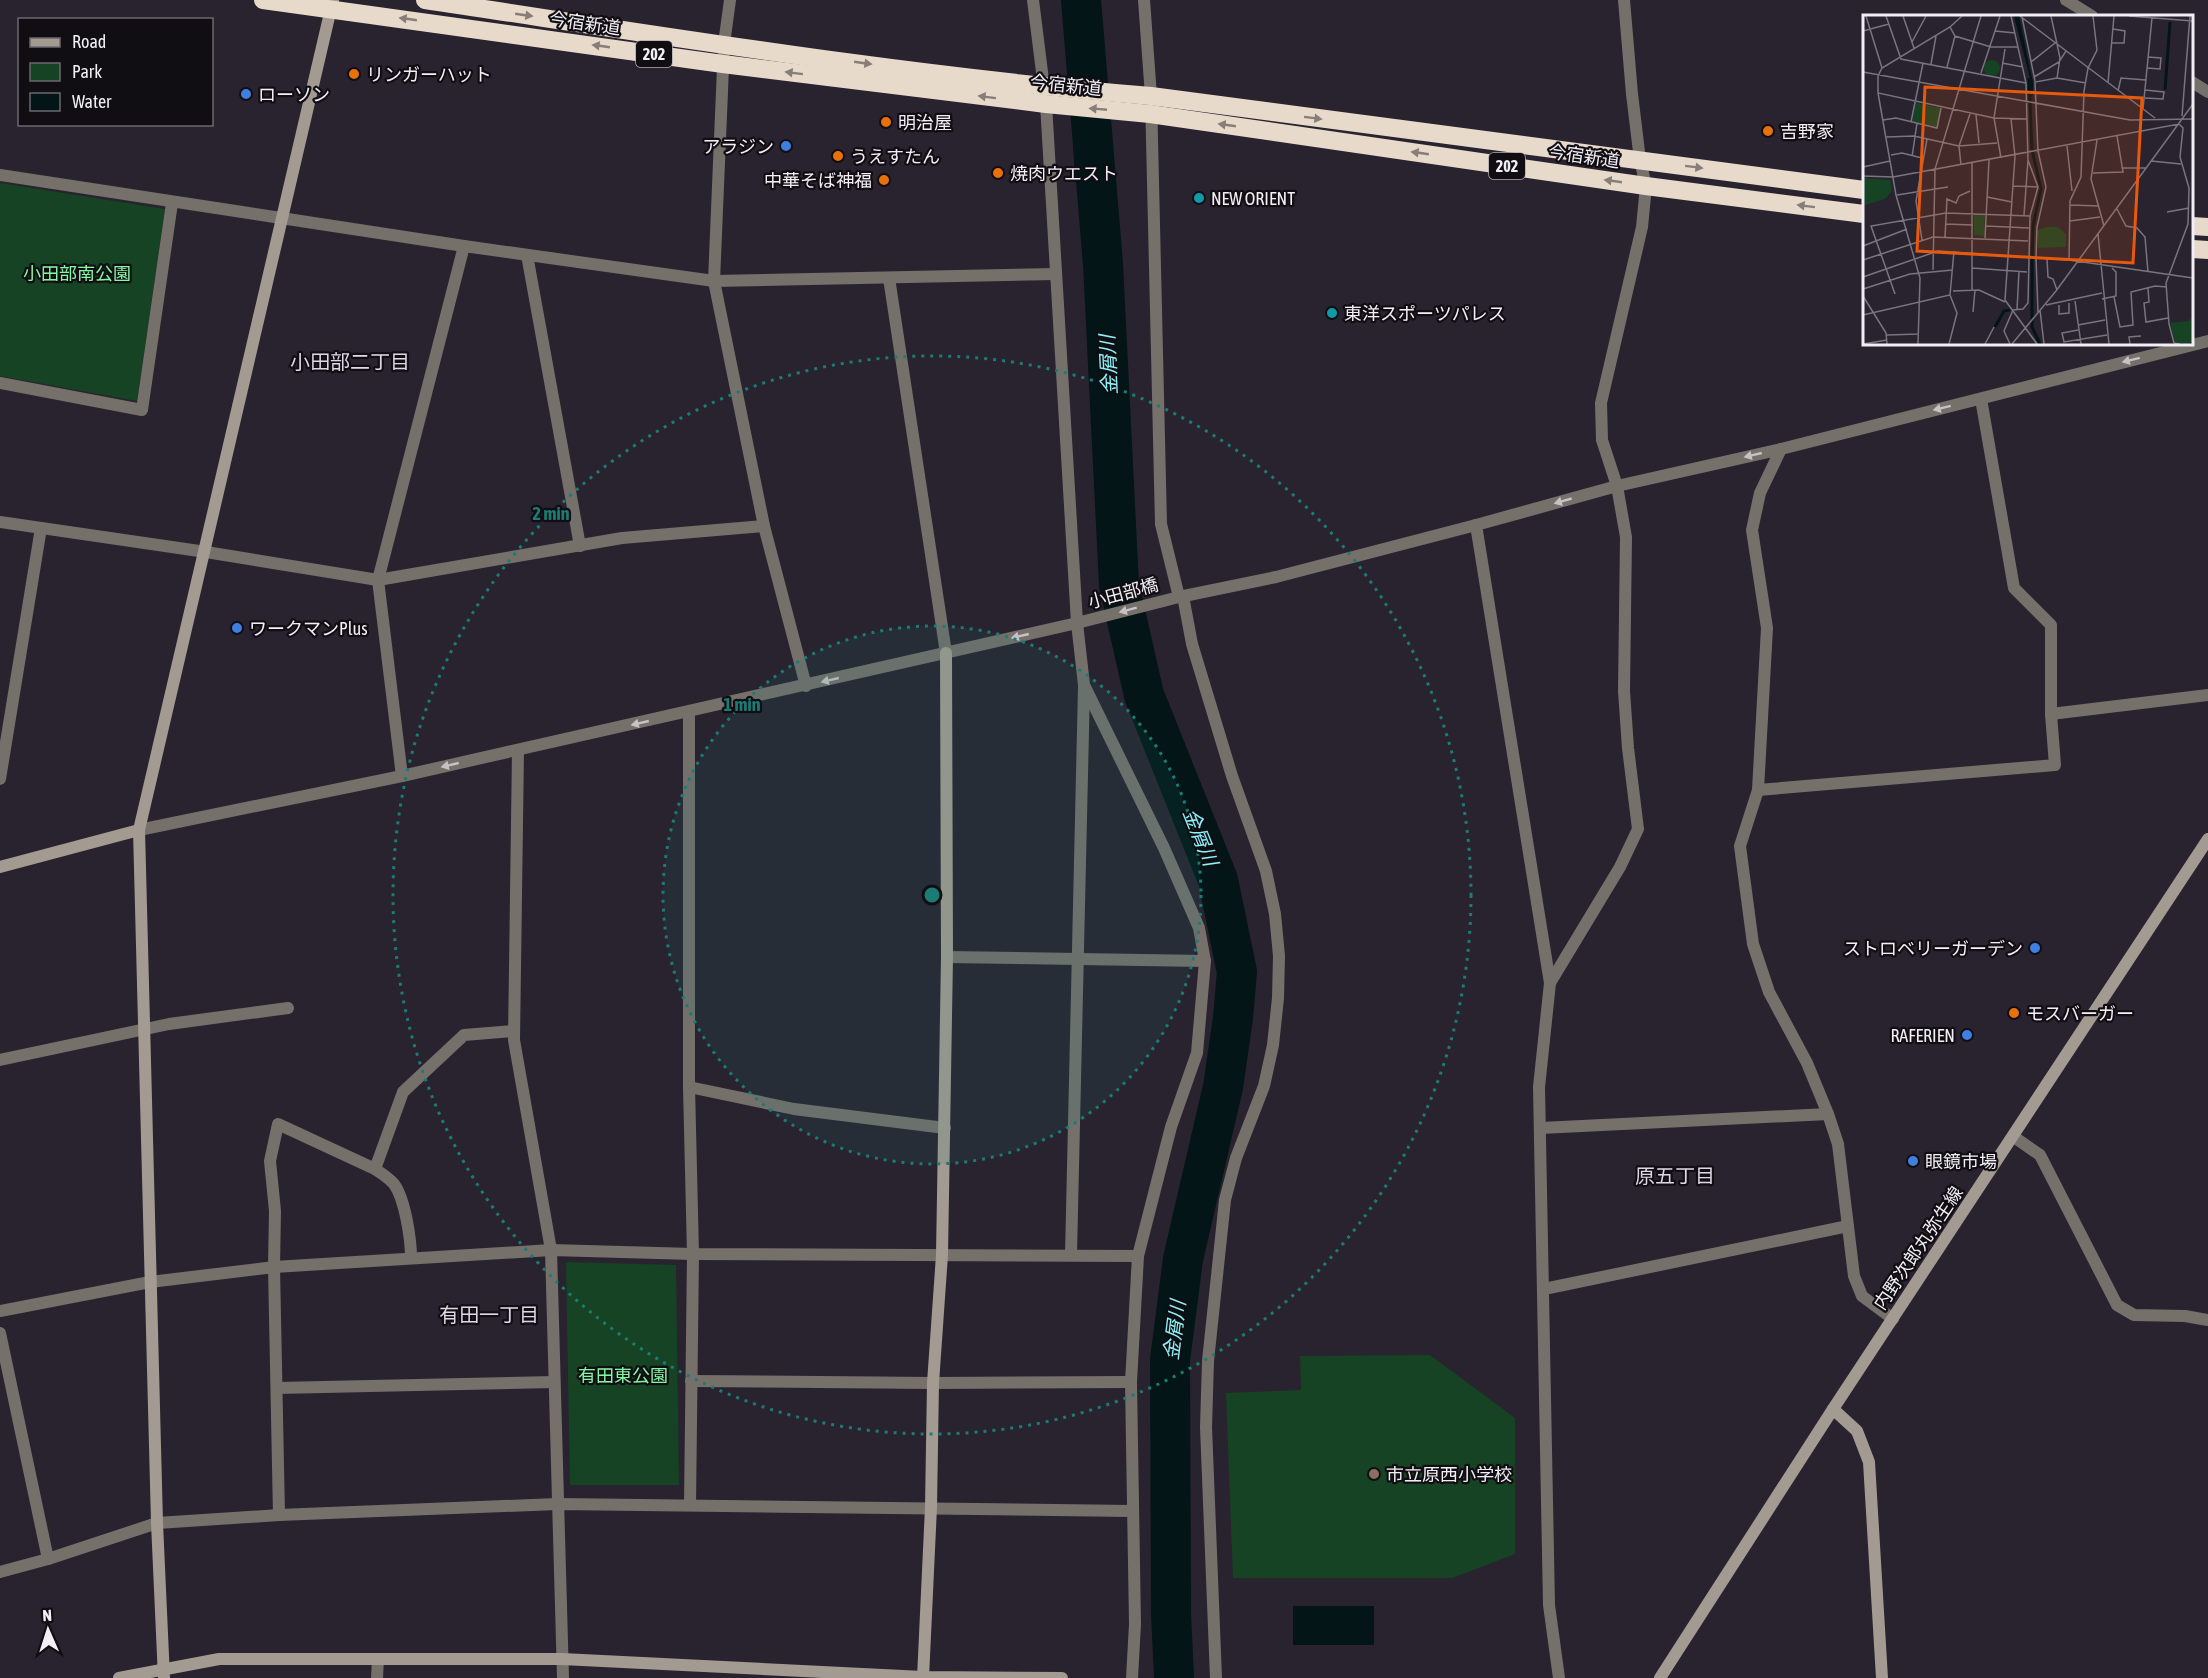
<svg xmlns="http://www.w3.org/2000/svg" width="2208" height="1678" viewBox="0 0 2208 1678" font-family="'Asap Condensed','Noto Sans JP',sans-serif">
<rect width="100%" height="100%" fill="#29232f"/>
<g fill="#164324">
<polygon points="0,183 165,209 137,401 0,376"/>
<polygon points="566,1262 676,1265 679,1485 570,1485"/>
<polygon points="1430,1355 1515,1418 1515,1554 1452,1578 1233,1578 1226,1393 1301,1390 1300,1356"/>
</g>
<g fill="#031516">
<polygon points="1074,0 1086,0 1080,63 1098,189 1075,182 1069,52"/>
<rect x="1293" y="1606" width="81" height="39"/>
</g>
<polygon fill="#29232f" points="1066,62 1083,64 1094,139 1070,135"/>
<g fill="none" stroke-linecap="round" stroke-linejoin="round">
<polyline stroke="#031516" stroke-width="40" points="1081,0 1103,264 1119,585 1144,695 1218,880 1237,972 1233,1018 1223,1087 1183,1259 1170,1360 1171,1613 1174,1678"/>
<g stroke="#76706b" stroke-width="12">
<polyline points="730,0 724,44 714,281 764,526 806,686"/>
<polyline points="1144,0 1151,96 1161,524 1179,597"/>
<polyline points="2066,0 2092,16"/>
<polyline points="2192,82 2208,92"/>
<polyline points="0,175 464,246 714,281 1056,274"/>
<polyline points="527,255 580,546"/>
<polyline points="889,278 946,653"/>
<polyline points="0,383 142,410 172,203"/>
<polyline points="1781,449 1760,493 1752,530 1767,628 1758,790 1740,846 1753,944 1769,992 1807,1063 1828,1114 1838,1144 1854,1276 1862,1296 1893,1319"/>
<polyline points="0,522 206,552 378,580 622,538 764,526"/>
<polyline points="1476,525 1550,983"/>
<polyline points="1183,596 1192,644 1232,776 1266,871 1275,914 1279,956 1278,998 1273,1045 1264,1086 1236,1158 1225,1200 1208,1361 1206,1427 1216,1678"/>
<polyline points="689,712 689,1087 693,1254 690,1505"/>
<polyline points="2051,714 2208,695"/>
<polyline points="518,750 514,1040 551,1250 563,1678"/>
<polyline points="402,776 378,580 464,246"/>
<polyline points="0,779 41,528"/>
<polyline points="1758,790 2055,765 2051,714 2051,625 2014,588 1981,399"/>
<polyline points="139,830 402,776 1077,623 1179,597 1276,577 1476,525 1617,486 1781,449 2208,341"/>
<polyline points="947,957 1205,961"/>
<polyline points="0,1060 169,1024 288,1008"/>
<polyline points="689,1087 794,1109 945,1128"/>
<polyline points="1541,1128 1828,1114"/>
<polyline points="2014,1137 2040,1155 2117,1305 2134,1315 2185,1316 2208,1320"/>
<path d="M 375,1169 C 381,1173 389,1178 394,1184 C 405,1199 411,1239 411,1258"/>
<polyline points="1071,1255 1084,687"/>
<polyline points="1544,1289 1848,1226"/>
<polyline points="0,1311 150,1282 274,1267 551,1250 693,1254 1138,1256 1171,1127 1197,1053 1205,961 1199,928 1164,848 1084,685 1077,623 1046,104 1033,0"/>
<polyline points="0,1333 48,1559"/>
<polyline points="691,1381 933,1383 1131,1382"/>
<polyline points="277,1388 554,1382"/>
<polyline points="279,1515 274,1267 275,1211 270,1161 278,1124 375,1169 403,1092 464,1035 514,1031"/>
<polyline points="0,1572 48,1559 157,1523 279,1515 557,1504 1132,1511"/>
<polyline points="377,1678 378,1659"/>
<polyline points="1132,1678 1135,1624 1131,1382 1138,1256"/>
<polyline points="1559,1678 1549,1605 1539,1087 1550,983 1620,867 1638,829 1628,748 1624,691 1626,537 1617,486 1602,440 1601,403 1642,227 1646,186 1640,160 1632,94 1624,0"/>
</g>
<g stroke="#a39b92" stroke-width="12">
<polyline points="0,867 139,830"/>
<polyline points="1833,1409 1857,1431 1869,1462 1882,1678"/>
<polyline points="119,1678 219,1659 562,1659 923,1677 1062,1678"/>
<polyline points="164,1678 157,1523 139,830 333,0"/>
<polyline points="923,1678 931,1507 933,1383 942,1255 947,957 946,653"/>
<polyline points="1660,1678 1833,1409 2208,839"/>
</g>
<g stroke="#e7dacb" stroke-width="18">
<polyline points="263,0 723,64 1046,104 1150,114 1646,186 1864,214"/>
<path d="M 425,0 C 666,36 908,76 1151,96 L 1864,190"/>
<polyline points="2192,226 2208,227"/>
<polyline points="2192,249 2208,250"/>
</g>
</g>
<defs><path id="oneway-solid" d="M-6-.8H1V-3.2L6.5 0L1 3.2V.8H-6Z" transform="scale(1.5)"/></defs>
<g fill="#877e78">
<use href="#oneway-solid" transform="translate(524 15) rotate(8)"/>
<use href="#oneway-solid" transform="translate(408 19) rotate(-172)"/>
<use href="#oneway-solid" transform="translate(601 46) rotate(-172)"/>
<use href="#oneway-solid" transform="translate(863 63) rotate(8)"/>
<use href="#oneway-solid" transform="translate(794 73) rotate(-173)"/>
<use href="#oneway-solid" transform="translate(987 97) rotate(-173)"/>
<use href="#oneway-solid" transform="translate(1098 109) rotate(-175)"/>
<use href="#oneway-solid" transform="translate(1313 118) rotate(7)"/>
<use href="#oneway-solid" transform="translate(1227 125) rotate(-172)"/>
<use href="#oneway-solid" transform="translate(1420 153) rotate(-172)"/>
<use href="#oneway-solid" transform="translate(1694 167) rotate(7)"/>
<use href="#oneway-solid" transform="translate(1613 181) rotate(-172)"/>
<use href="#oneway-solid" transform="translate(1806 206) rotate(-173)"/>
</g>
<g fill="#c7c2c5">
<use href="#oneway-solid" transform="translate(2131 360) rotate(166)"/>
<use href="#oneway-solid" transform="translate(1942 408) rotate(166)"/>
<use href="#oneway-solid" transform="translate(1753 455) rotate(167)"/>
<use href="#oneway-solid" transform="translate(1563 501) rotate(164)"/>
<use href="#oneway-solid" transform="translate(1128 610) rotate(165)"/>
<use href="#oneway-solid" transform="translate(1020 636) rotate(167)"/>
<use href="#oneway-solid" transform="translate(830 680) rotate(167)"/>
<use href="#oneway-solid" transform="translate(640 723) rotate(167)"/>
<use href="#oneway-solid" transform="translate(450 765) rotate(167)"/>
</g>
<circle cx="932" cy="895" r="269" fill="#1a7c75" fill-opacity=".12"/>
<g fill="none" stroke="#1a7c75" stroke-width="3" stroke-dasharray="3 6">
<circle cx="932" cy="895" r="269"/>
<circle cx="932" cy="895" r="539"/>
</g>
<g fill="#e8710a" stroke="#110e13" stroke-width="2">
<circle cx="354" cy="74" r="6"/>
<circle cx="886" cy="122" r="6"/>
<circle cx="1768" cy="131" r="6"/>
<circle cx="838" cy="156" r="6"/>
<circle cx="998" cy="173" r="6"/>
<circle cx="884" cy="180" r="6"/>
<circle cx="2014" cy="1013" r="6"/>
</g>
<g fill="#3f7fe0" stroke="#110e13" stroke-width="2">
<circle cx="246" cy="94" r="6"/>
<circle cx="786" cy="146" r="6"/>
<circle cx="237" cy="628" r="6"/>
<circle cx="2035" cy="948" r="6"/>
<circle cx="1967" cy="1035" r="6"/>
<circle cx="1913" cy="1161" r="6"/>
</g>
<g fill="#0f9aa8" stroke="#110e13" stroke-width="2">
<circle cx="1199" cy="198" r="6"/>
<circle cx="1332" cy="313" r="6"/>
</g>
<circle fill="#8d6e63" stroke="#110e13" stroke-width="2" cx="1374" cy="1474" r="6"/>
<g text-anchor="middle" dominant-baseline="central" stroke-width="4.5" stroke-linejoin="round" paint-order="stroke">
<g fill="#110e13" stroke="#aeabb2" stroke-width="1.5">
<rect x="636" y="41" width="36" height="26" rx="4.5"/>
<rect x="1489" y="153" width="36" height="26" rx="4.5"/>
</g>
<g font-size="16" font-weight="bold" fill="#f2eef6">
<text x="654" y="54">202</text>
<text x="1507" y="166">202</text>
</g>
<g font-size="18" fill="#f2eef6" stroke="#110e13">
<text transform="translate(585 23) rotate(8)">今宿新道</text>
<text transform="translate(1066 85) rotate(6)">今宿新道</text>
<text transform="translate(1584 156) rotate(8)">今宿新道</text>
<text transform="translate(1123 593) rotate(-15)">小田部橋</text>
<text transform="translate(1918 1248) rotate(-56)">内野次郎丸弥生線</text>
</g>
<g font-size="18" fill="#f2eef6" stroke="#110e13" text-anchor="start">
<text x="366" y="74">リンガーハット</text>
<text x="258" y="94">ローソン</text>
<text x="898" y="122">明治屋</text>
<text x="1780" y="131">吉野家</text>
<text x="774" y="146" text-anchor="end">アラジン</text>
<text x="850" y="156">うえすたん</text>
<text x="1010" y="173">焼肉ウエスト</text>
<text x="872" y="180" text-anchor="end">中華そば神福</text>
<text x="1211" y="198">NEW ORIENT</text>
<text x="1344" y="313">東洋スポーツパレス</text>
<text x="249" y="628">ワークマンPlus</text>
<text x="2023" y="948" text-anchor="end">ストロベリーガーデン</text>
<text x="2026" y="1013">モスバーガー</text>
<text x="1955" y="1035" text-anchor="end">RAFERIEN</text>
<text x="1925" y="1161">眼鏡市場</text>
<text x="1386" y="1474">市立原西小学校</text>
</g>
<g font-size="18" fill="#83f7a2" stroke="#110e13">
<text x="77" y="273">小田部南公園</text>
<text x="623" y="1375">有田東公園</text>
</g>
<g font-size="20" fill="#dfd6e6" stroke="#110e13">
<text x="350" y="361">小田部二丁目</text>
<text x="1675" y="1175">原五丁目</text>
<text x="489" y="1314">有田一丁目</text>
</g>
<g font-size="20" font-style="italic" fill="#8bf1f7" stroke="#110e13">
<text transform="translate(1108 365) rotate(-93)">金屑川</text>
<text transform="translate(1201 837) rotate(68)">金屑川</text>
<text transform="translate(1174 1330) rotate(-83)">金屑川</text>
</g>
</g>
<g transform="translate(1863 15)">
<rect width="330" height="330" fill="#29232f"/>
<path d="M121 53a8 8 0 1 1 16 0a8 8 0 1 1-16 0ZM 53,88 L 77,93 L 74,112 L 49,106 ZM 0,163 L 27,165 L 29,176 L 22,184 L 2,190 ZM 111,199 L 122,199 L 121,221 L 111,220 ZM 183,212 L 195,212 L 203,219 L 203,232 L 175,233 L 175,215 ZM 328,302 L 330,326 L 323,329 L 312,327 L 307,308 L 326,306 Z" fill="#164324"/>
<path d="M 151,1 L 156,1 L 170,68 L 169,96 L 168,67 Z" fill="#031516"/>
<path fill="none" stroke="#031516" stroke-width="3" d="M 166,63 L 169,135 L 178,174 L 170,211 L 169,249 L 169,312 L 177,329M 302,75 L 307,7M 132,312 L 141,296 L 147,295"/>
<path fill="none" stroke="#79747f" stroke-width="1.5" d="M 3,1 L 19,53M 23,1 L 38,44 L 163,68M 40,1 L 51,33M 99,1 L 87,12 L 19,53 L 15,61 L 15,78 L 131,103 L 164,104M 157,1 L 292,103M 188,1 L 197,43 L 194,63M 266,1 L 330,6M 159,2 L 172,66M 87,12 L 92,21 L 128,32 L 155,32M 0,16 L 26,9M 132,16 L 152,18M 49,27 L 63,1M 249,28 L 261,28 L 262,16 L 250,14M 168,47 L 192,28M 139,48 L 160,52M 68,49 L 73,21M 84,52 L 92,21M 284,53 L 297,54 L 298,43 L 285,42M 0,57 L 267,105 L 330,104M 118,58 L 137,1M 171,62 L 196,47 L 203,36M 245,68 L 251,1M 255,76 L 258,63 L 283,65M 15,78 L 33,180 L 57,263 L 55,329M 282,83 L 300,84 L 301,77 L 282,75M 280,94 L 289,3M 113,100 L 116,128M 319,101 L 327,1M 148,104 L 152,141 L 142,285 L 174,329M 20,105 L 33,103 L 74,113 L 78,93M 48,107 L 60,48M 23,122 L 51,121 L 96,131 L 134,128M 234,125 L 228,164 L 241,211M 204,131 L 209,176M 175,137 L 172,67 L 194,63 L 223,68M 28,140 L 39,138 L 59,143M 49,142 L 54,108M 138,143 L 131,103 L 142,34M 288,146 L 318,149M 98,150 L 96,131 L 107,99M 0,152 L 27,146M 260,153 L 283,153M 230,158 L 260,157 L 254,121M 0,161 L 30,162 L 316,109 L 320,113 L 317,142 L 326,173 L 325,209 L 303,268 L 306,309 L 311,328 L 317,329M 150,171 L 175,172M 34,180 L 85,172M 124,182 L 149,187M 207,190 L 236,191M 254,194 L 263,211 L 274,213 L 282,222 L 285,257M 304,197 L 326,193M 161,200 L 165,145M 207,206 L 237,202M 82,209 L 110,210M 123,211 L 166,213M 235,219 L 246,329M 82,222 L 84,184 L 93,188 L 96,181 L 107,176M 122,223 L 126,145M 59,225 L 53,186 L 64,124M 0,231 L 44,214M 173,243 L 174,212 L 183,172 L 175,136M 173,243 L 175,297M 184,244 L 185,262 L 190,264 L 194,275M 0,245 L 70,222 L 165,226M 206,245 L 207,186 L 218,162 L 221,76 L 225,53 L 234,35 L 230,1M 109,253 L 164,257M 70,255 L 72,154 L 118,1M 0,262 L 75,236 L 206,245 L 330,263M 285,273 L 286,287 L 281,288 L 283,307 L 305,303M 0,274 L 47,259 L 90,255M 109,275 L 109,148M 90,276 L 116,275 L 142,287M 32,279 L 8,211 L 83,198 L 167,201 L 175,172 L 165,145 L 163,68 L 148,1M 0,281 L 23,318 L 24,329M 251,282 L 257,312 L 270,310 L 268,277 L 292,271 L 304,272M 239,284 L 253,281 L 253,257 L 249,253M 212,286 L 218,329M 183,290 L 239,278M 196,290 L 196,299 L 206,298 L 206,288M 150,295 L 160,294 L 165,288 L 167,201M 154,295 L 156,256M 177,295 L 181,329M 110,297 L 112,275M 0,300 L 87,280 L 91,236M 215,310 L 242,305M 215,315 L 199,318 L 201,327 L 244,320M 24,320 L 56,319M 0,329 L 24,325M 86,329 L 94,298 L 87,280M 122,329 L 131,312M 147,329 L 141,316 L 150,295M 149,329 L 193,276 L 330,89M 267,329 L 266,322 L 278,321"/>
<path fill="#e8590c" fill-opacity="0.15" stroke="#e8590c" stroke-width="3" d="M 62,72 L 279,83 L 270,248 L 54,236 Z"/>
<rect width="330" height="330" fill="none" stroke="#f2eef6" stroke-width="3"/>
</g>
<circle cx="932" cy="895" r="9" fill="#1a7c75" stroke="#110e13" stroke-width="3"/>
<g font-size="18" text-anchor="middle" font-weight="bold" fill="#1a7c75" stroke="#110e13" stroke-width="4.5" stroke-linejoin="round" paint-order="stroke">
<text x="551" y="520">2 min</text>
<text x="742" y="711">1 min</text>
</g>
<rect x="18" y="18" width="195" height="108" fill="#110e13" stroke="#6b686e" stroke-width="1.5"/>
<rect x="30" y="38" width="30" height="9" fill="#a39b92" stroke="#6b686e" stroke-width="1.5"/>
<text x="72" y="48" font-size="18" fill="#f2eef6">Road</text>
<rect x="30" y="63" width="30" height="18" fill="#164324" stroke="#6b686e" stroke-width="1.5"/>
<text x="72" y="78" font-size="18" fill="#f2eef6">Park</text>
<rect x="30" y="93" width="30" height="18" fill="#031516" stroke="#6b686e" stroke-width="1.5"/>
<text x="72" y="108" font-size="18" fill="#f2eef6">Water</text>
<g transform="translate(48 1630) rotate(357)" stroke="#110e13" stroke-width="4.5" paint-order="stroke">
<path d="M0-4.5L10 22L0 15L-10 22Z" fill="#f2eef6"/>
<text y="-9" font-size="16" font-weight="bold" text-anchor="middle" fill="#f2eef6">N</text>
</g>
</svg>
